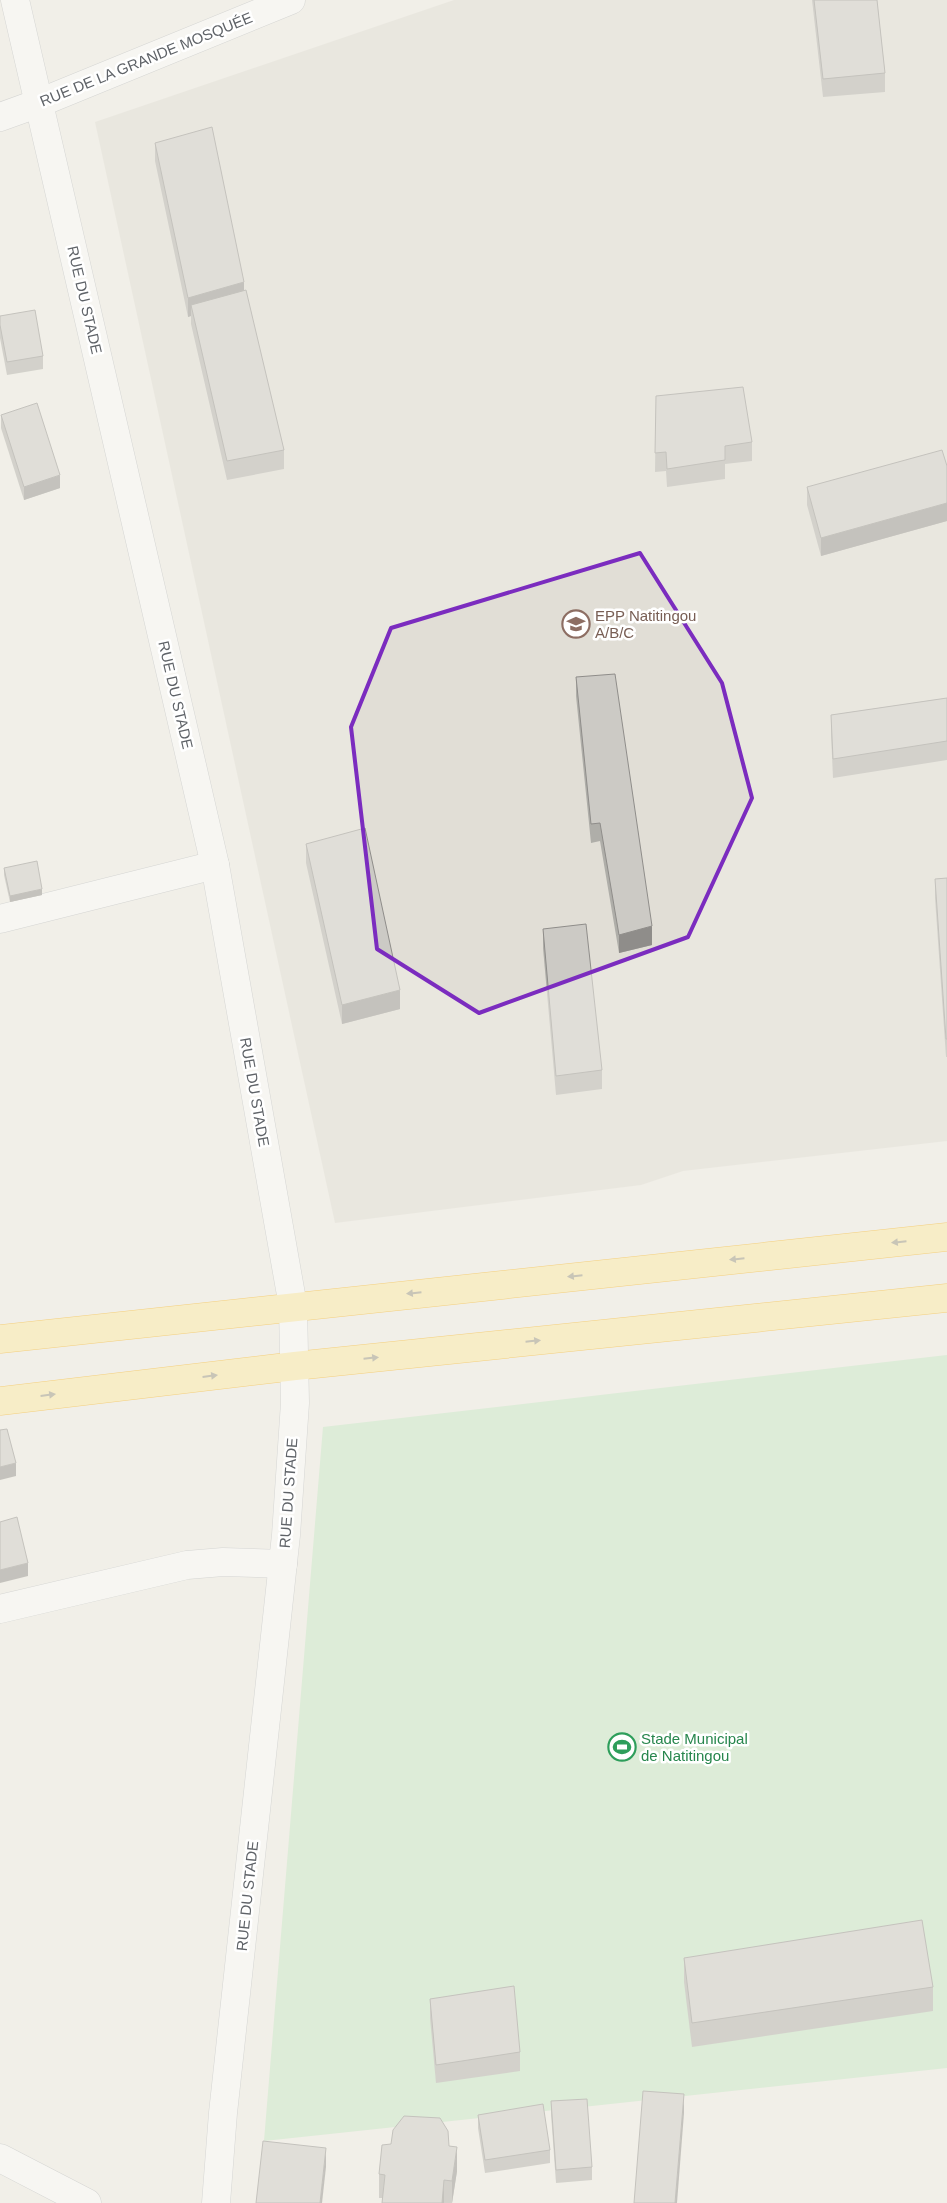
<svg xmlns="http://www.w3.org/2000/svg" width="947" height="2203" viewBox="0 0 947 2203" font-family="Arial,sans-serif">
<rect width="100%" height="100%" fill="#f1efe8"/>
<polygon fill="#e1ded6" points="454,0 947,0 947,1141 683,1171 641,1185 335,1223 95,122"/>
<polygon fill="#c5e8c5" points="947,1355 947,2068 264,2141 323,1427"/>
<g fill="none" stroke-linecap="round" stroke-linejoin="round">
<g stroke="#b5b8bc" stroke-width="29">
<g id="minor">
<polyline points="15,0 215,865 293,1306 295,1403 286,1535 223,2113 216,2203"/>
<polyline points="0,117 39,103 291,0"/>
<polyline points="0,919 215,865"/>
<polyline points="0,1609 187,1565 223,1562 283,1564"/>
<polyline points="0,2158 87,2203"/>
</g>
</g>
<g stroke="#f9ab00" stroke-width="29">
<g id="trunk">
<polyline points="0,1339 947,1237"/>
<polyline points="0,1401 295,1366 947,1298"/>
</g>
</g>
<use href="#minor" stroke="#fff" stroke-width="28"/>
<use href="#trunk" stroke="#feeaa1" stroke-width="28"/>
</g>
<g fill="#afaea9">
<polygon points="812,0 877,0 885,73 885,92 823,97"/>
<polygon points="155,143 244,290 284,450 284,469 227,480 191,324 191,316 188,317 155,161"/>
<polygon points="0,316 43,356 43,369 7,375 0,338"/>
<polygon points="656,396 752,442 752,461 725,464 725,479 667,487 666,471 655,472"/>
<polygon points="1,415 60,488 24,500 1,428"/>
<polygon points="947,466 947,521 821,556 807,505 807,487"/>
<polygon points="576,677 652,945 619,953 600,841 591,843 576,696"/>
<polygon points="947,698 947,760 833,778 831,734 831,715"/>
<polygon points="306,844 400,1009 342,1024 306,863"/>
<polygon points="4,868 42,895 10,902 4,875"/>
<polygon points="947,878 947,1057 946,1057 935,898 935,879"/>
<polygon points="543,929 602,1070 602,1089 556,1095 543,948"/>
<polygon points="684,1958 933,1987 933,2011 692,2047 684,1982"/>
<polygon points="430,1999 520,2052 520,2071 436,2083 430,2018"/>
<polygon points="551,2101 592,2167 592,2180 556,2183 551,2114"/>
<polygon points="478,2115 550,2150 550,2163 485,2173 478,2128"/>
<polygon points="457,2171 452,2203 382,2203 383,2198 379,2198 379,2174"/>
</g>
<g fill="#8f8d8a">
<polygon points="244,282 244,301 191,305 191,316 188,317 188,298"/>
<polygon points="60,475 60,488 24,500 24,487"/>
<polygon points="947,503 947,521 821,556 821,538"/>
<polygon points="42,889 42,895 10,902 10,896"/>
<polygon points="652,926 652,945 619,953 619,935"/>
<polygon points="400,990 400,1009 342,1024 342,1005"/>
<polygon points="16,1463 16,1476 0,1480 0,1467"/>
<polygon points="28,1563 28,1576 0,1583 0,1570"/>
<polygon points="684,2094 684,2113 677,2203 675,2203"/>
<polygon points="457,2147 457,2171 452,2203 452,2181"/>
<polygon points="326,2148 326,2167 322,2203 320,2203"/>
<polygon points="444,2180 444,2203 442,2203"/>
</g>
<g fill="#cccac5" stroke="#8f8d8a">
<polygon points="814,0 877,0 885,73 823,79"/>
<polygon points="212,127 244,282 188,298 155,143"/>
<polygon points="246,290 284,450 227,461 191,305"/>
<polygon points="35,310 43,356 7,362 0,325 0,316"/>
<polygon points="743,387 752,442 725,446 725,460 667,469 666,452 655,453 656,396"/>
<polygon points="37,403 60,475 24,487 1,415"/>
<polygon points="942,450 947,466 947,503 821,538 807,487"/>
<polygon points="615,674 652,926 619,935 600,823 591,824 576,677"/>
<polygon points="947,698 947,741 833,759 831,715"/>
<polygon points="365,828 400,990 342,1005 306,844"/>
<polygon points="37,861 42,889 10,896 4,868"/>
<polygon points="947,878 947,1039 946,1039 935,879"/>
<polygon points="586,924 602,1070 556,1076 543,929"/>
<polygon points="7,1429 16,1463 0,1467 0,1430"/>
<polygon points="17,1517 28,1563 0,1570 0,1522"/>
<polygon points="922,1920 933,1987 692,2023 684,1958"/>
<polygon points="514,1986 520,2052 436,2065 430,1999"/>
<polygon points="643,2091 684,2094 675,2203 634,2203"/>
<polygon points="587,2099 592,2167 556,2170 551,2101"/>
<polygon points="543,2104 550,2150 485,2160 478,2115"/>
<polygon points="404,2116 440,2118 448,2131 449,2146 457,2147 452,2181 444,2180 442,2203 382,2203 385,2175 379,2174 382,2145 391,2144 393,2130"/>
<polygon points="263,2141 326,2148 320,2203 256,2203"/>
</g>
<defs><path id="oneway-solid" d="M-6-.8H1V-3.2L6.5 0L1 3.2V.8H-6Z" transform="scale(1.25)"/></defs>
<g fill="#97927c">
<use href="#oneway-solid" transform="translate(899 1242) rotate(174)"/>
<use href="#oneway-solid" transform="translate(737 1259) rotate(174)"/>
<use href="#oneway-solid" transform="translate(575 1276) rotate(174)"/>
<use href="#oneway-solid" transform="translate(414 1293) rotate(174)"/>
<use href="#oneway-solid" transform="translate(533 1341) rotate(-6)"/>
<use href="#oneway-solid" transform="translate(371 1358) rotate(-6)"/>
<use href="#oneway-solid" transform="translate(210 1376) rotate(-7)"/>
<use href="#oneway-solid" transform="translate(48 1395) rotate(-7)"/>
</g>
<path d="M0 0H947V2203H0ZM 640,553 L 722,683 L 752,798 L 688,937 L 479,1013 L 377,949 L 351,727 L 391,628 Z" fill="#f1efe8" fill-opacity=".55" fill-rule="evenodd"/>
<path fill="none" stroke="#7b2cbf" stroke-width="4" stroke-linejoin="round" d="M 640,553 L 722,683 L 752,798 L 688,937 L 479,1013 L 377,949 L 351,727 L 391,628 Z"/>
<defs>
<g id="school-ring" transform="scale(1.4375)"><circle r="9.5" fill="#fff" stroke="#8d6e63" stroke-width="1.5"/><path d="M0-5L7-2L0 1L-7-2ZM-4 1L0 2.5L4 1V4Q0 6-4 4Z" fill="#8d6e63"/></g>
<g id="stadium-ring" transform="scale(1.4375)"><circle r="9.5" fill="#fff" stroke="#2e9e5b" stroke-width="1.5"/><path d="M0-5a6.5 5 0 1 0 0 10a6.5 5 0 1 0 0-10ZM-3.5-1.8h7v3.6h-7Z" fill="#2e9e5b"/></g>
</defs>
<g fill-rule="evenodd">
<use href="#school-ring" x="576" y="624"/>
<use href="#stadium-ring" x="622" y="1747"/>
</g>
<g text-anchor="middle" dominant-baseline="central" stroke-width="5" stroke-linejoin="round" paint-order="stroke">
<g font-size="15" fill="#5f6368" stroke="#fff">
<text transform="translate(146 59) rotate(-22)">RUE DE LA GRANDE MOSQUÉE</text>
<text transform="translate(85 300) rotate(77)">RUE DU STADE</text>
<text transform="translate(176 695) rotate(77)">RUE DU STADE</text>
<text transform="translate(255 1092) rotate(80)">RUE DU STADE</text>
<text transform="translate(288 1493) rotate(-86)">RUE DU STADE</text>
<text transform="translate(247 1896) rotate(-84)">RUE DU STADE</text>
</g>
<g font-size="15" fill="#785e54" stroke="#fff" text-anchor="start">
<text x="595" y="615">EPP Natitingou<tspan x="595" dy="17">A/B/C</tspan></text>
</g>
<g font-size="15" fill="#27864d" stroke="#fff" text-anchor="start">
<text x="641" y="1738">Stade Municipal<tspan x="641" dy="17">de Natitingou</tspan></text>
</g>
</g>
</svg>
